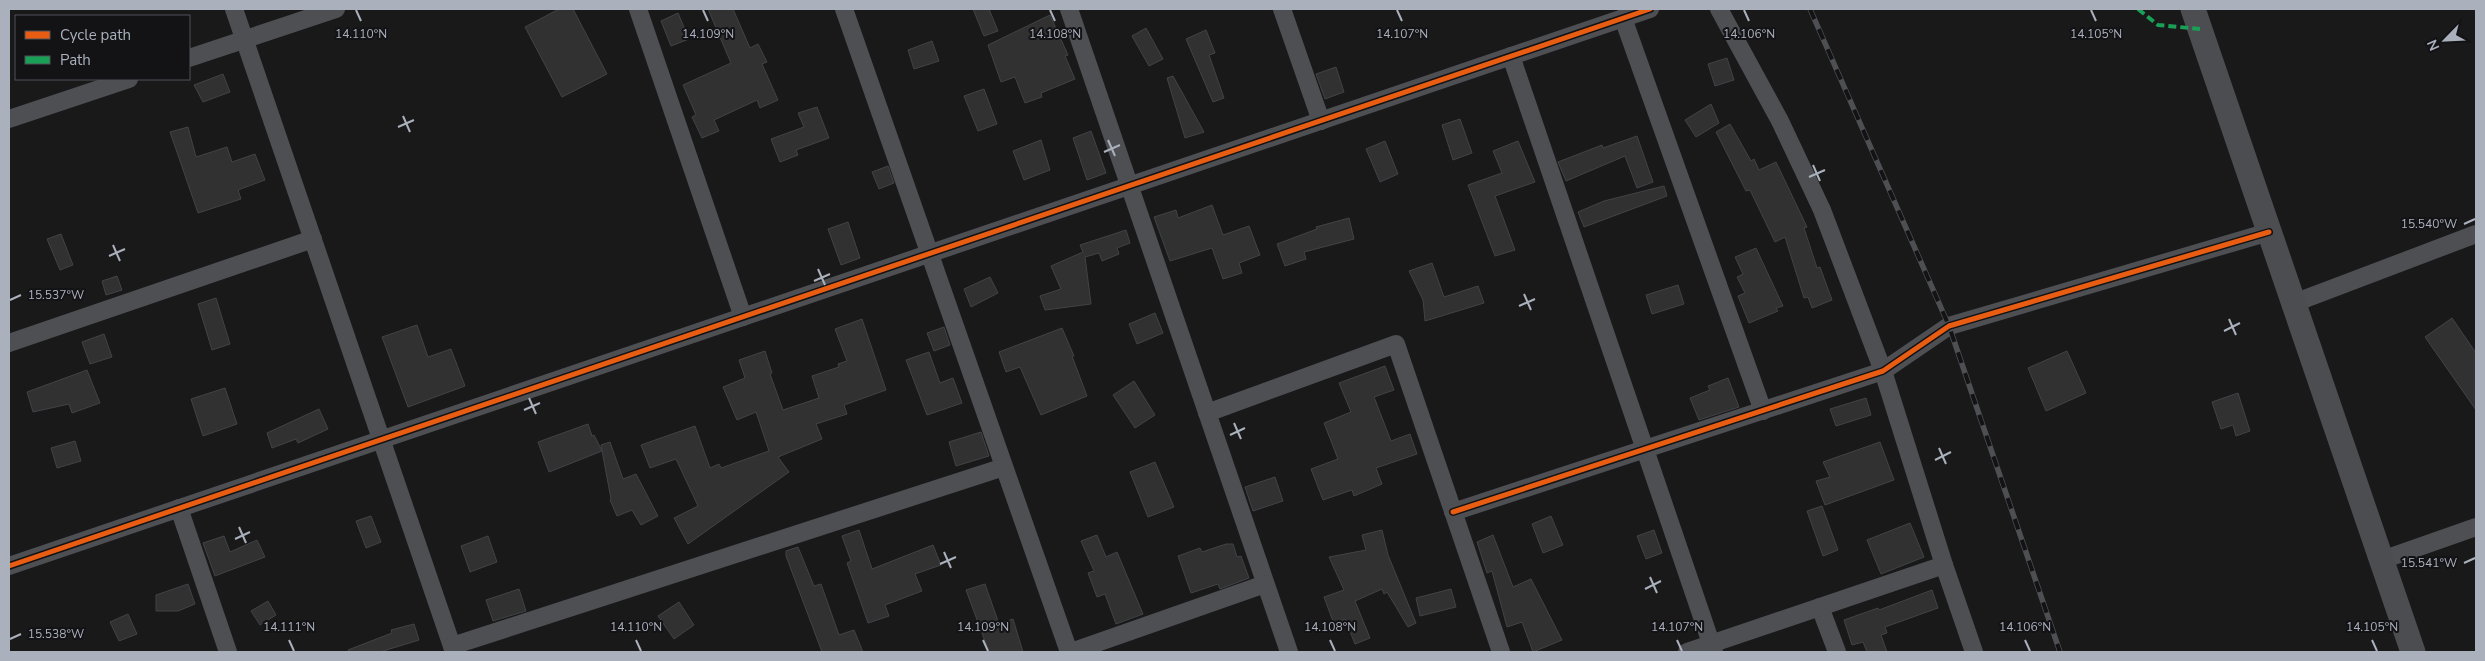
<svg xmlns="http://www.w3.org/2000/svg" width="2485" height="661" viewBox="0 0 2485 661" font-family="'Nunito Sans',sans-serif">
<rect width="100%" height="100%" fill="#19191a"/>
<g fill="#313132" stroke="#424346">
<polygon points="559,9 573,9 607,74 562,97 525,27"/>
<polygon points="708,9 733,9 750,48 758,44 767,62 762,64 778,100 760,108 757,100 714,120 719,131 702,138 692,117 696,115 683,85 731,63"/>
<polygon points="973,9 989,9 998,31 984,36"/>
<polygon points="678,13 689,39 671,46 661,21"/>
<polygon points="1050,15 1068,55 1065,56 1075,79 1041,93 1042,97 1025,103 1015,77 1001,82 988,45"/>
<polygon points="1146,28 1163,59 1149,66 1132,36"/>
<polygon points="1206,30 1215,53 1209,55 1224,98 1213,102 1186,39"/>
<polygon points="932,41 939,61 914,69 908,50"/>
<polygon points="1727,58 1734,80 1715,86 1708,64"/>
<polygon points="1336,67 1344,92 1325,99 1316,74"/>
<polygon points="223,74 230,92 203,102 194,85"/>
<polygon points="1173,76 1204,132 1185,138 1167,78"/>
<polygon points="984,89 997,124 978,131 964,96"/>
<polygon points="1711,104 1719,123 1696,137 1685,120"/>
<polygon points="817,107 829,138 796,150 798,155 780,162 771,139 804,127 798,113"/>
<polygon points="1460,119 1472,153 1453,160 1442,125"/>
<polygon points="1730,124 1751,161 1754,159 1759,170 1776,162 1807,227 1804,228 1817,268 1820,267 1832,300 1812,308 1808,297 1804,298 1785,237 1775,242 1750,190 1746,191 1716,132"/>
<polygon points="188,127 196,157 227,147 232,162 255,154 265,180 238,190 241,199 198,213 170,132"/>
<polygon points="1091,131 1106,173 1087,180 1073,138"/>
<polygon points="1637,136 1653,182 1637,188 1625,156 1566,181 1558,162 1602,145 1603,148"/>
<polygon points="1041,140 1050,170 1024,180 1013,151"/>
<polygon points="1385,141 1398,174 1380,182 1366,149"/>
<polygon points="1518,141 1535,182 1495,196 1515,250 1495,256 1468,185 1502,173 1493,151"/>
<polygon points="888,166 894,183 879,189 872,172"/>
<polygon points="1664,186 1667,196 1584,227 1578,212 1604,201"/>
<polygon points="1212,205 1223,235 1249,226 1260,255 1239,263 1242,273 1223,279 1212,248 1170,261 1154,217 1176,210 1178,218"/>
<polygon points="1349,218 1354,239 1304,252 1306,259 1285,266 1277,244 1317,229 1316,227"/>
<polygon points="848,222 860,258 841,265 828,229"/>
<polygon points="1126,230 1130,243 1117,248 1119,254 1102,261 1099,253 1085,257 1091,304 1045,310 1040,296 1061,289 1051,266 1083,252 1080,245"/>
<polygon points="61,234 73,265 60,270 47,239"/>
<polygon points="1756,248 1783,306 1776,308 1778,311 1749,323 1738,296 1745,293 1737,277 1743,274 1735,257"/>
<polygon points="1432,263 1444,297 1478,286 1484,303 1425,321 1423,300 1409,271"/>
<polygon points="117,276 122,290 106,295 102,281"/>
<polygon points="990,277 998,293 971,307 964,289"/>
<polygon points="1678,285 1684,304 1652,314 1646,295"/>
<polygon points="216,298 230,344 212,350 198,304"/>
<polygon points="1155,313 1163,333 1137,344 1129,324"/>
<polygon points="2452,318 2476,353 2476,410 2425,337"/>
<polygon points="862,319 886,390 844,405 847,414 816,424 822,439 778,457 789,472 688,544 674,518 698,506 676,459 650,468 641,445 695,426 710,468 719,464 721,468 769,451 756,412 737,420 723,387 745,378 739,360 765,351 772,373 770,374 783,410 819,398 812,376 839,367 838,364 847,361 835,329"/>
<polygon points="417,325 428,357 451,349 465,386 408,407 382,337"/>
<polygon points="944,327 950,345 934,351 927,333"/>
<polygon points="1062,328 1074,356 1072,356 1087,396 1041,415 1020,367 1006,372 999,352"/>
<polygon points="104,334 112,357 90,364 82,342"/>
<polygon points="2067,351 2086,393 2046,411 2028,368"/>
<polygon points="929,352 940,383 953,378 962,403 927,415 906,360"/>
<polygon points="1385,366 1394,390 1374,397 1391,441 1410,434 1417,454 1376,468 1382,484 1354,496 1352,490 1323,500 1311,469 1338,459 1324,423 1351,412 1339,383"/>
<polygon points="87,370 100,403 72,413 69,404 33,412 27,392"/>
<polygon points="1728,378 1739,407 1699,420 1690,398 1710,390 1708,386"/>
<polygon points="1134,381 1155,415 1135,428 1113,395"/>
<polygon points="225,388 237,424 203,436 191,399"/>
<polygon points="2238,393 2250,431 2236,436 2233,425 2221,429 2212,402"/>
<polygon points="1866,398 1871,415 1836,426 1830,409"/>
<polygon points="319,409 328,429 298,443 296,439 272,448 267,433"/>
<polygon points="588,424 592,436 594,435 602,451 549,472 538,442"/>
<polygon points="981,432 989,456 956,466 949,442"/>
<polygon points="75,441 81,461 57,468 51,448"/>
<polygon points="610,442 623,479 636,474 658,516 641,525 632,510 617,516 610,500 611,499 601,445"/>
<polygon points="1880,442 1894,480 1825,505 1816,481 1830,477 1823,462"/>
<polygon points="1155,462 1174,507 1148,517 1130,472"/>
<polygon points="1275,477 1283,501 1253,511 1245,487"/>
<polygon points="1822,506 1838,550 1823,556 1807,511"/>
<polygon points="371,516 381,542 366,548 356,521"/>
<polygon points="1551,516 1563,545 1543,553 1532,524"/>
<polygon points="1910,523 1924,557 1881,574 1867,540"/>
<polygon points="859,530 872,569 933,545 941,565 915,574 922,591 885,605 889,616 868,623 847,563 851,561 842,536"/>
<polygon points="1382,530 1388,555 1416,623 1408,627 1387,592 1384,594 1382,589 1355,601 1370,638 1355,644 1345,619 1334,624 1324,597 1344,590 1329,557 1366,550 1362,535"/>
<polygon points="1654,530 1662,553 1646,559 1637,536"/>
<polygon points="1097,535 1106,557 1117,552 1143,614 1116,624 1105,594 1097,597 1088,573 1094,571 1081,541"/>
<polygon points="1493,535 1513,587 1531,579 1562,640 1533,652 1522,622 1507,627 1492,571 1487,573 1477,542"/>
<polygon points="224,536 230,552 257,540 265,557 215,576 203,543"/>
<polygon points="488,536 497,562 470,572 461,546"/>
<polygon points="1226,544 1233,544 1237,557 1241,556 1249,578 1220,589 1218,584 1191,593 1178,556 1200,548 1202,552"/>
<polygon points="798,547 814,586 821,584 839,635 854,630 863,652 822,652 786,556 786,551"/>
<polygon points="188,584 195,604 178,611 156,611 156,595"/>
<polygon points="985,584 999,624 1013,619 1023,652 989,652 966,590"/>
<polygon points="519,589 526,611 493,621 486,600"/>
<polygon points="1451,589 1456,607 1420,616 1416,598"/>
<polygon points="1932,590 1938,608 1885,627 1887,633 1881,635 1887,652 1867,652 1863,642 1852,645 1844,620 1878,608 1879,610"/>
<polygon points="268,601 276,615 260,625 251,611"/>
<polygon points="679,602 694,625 674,639 658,616"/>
<polygon points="128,614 137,634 119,641 110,622"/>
<polygon points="414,624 419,640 380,652 349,652 348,650 392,633 391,630"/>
</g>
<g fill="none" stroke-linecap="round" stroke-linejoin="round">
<g stroke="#4d4f53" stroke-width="18">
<polyline points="234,9 454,652"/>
<polyline points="638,9 743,317"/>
<polyline points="844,9 1069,652"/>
<polyline points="1069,9 1289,652"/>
<polyline points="1282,9 1321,121"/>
<polyline points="1719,9 1780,121 1822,210 1883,371 1944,565 1974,652"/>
<polyline points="1623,18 1763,411"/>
<polyline points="1511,56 1714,652"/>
<polyline points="189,58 336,9"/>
<polyline points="9,119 129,79"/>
<polyline points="2294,303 2476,234"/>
<polyline points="9,343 313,239"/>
<polyline points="1207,413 1396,344 1501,652"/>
<polyline points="179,508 228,652"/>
<polyline points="1453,512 1883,371 1949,326 2269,232"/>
<polyline points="2382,560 2476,527"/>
<polyline points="9,566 1650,9"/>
<polyline points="1820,607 1837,652"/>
<polyline points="452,646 1004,467"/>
<polyline points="1071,652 1265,584"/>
<polyline points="1687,652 1944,565"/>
</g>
<polyline stroke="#4c4d51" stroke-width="25" points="2193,9 2413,652"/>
<g stroke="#4d4f52" stroke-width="5.5">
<polyline id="rail" points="1810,9 1949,326 2060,652"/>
</g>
<use href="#rail" stroke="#131316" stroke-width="4" stroke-dasharray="11" stroke-linecap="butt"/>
<polyline stroke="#1a9f57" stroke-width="4" stroke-dasharray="8 4" stroke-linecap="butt" points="2138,9 2158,25 2200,29"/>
<g stroke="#131316" stroke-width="8">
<g id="cycleway">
<polyline points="1453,512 1883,371 1949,326 2269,232"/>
<polyline points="9,566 1650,9"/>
</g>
</g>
<use href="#cycleway" stroke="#e95d12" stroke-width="5"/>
</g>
<path fill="none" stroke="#aab0bc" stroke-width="2" d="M 356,10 L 361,21M 703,10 L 708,21M 1050,10 L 1055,21M 1397,10 L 1402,21M 1744,10 L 1749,21M 2091,10 L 2096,21M 403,116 L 410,132M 398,127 L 414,120M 1108,140 L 1115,156M 1104,152 L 1120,145M 1813,165 L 1820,181M 1809,177 L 1825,170M 2464,224 L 2475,219M 113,245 L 120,261M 109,256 L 125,249M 818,269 L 825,285M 814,281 L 830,274M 1524,294 L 1531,310M 10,300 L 21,295M 1519,306 L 1535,299M 2229,319 L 2236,335M 2224,331 L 2240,323M 529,398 L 536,414M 524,410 L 540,403M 1234,423 L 1241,439M 1230,435 L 1245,428M 1939,448 L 1946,464M 1935,460 L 1951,452M 239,527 L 246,543M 235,539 L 250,532M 944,552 L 951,568M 2464,563 L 2475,558M 940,564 L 956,557M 1650,577 L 1657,593M 1645,589 L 1661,581M 10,639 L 21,634M 289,640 L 294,651M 636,640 L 641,651M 983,640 L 988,651M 1330,640 L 1335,651M 1677,640 L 1682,651M 2025,640 L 2030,651M 2372,640 L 2377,651"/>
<g font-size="12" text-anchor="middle" fill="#aab0bc" stroke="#131316" stroke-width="4" stroke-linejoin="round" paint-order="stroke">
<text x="361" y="38">14.110°N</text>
<text x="708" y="38">14.109°N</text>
<text x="1055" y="38">14.108°N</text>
<text x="1749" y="38">14.106°N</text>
<text x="2096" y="38">14.105°N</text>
<text x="1402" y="38">14.107°N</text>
<text x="2429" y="228">15.540°W</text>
<text x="56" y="299">15.537°W</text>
<text x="2429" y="567">15.541°W</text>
<text x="289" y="631">14.111°N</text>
<text x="636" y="631">14.110°N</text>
<text x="983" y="631">14.109°N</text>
<text x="1330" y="631">14.108°N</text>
<text x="1677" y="631">14.107°N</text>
<text x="2025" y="631">14.106°N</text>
<text x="2372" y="631">14.105°N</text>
<text x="56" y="638">15.538°W</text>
</g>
<rect width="2485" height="661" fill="none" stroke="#aab0bc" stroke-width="20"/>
<rect x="15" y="15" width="175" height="65" fill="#131316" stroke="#4f5258"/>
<rect x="25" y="31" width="25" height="8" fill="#e95d12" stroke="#4f5258"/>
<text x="60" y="40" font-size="15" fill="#aab0bc">Cycle path</text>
<rect x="25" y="56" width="25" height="8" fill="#1a9f57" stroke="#4f5258"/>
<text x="60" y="65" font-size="15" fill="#aab0bc">Path</text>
<g transform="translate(2445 40) rotate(246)" stroke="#131316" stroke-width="4" paint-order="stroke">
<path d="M0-4L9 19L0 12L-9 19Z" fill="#aab0bc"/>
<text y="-8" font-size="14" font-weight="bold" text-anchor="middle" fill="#aab0bc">N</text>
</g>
</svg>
